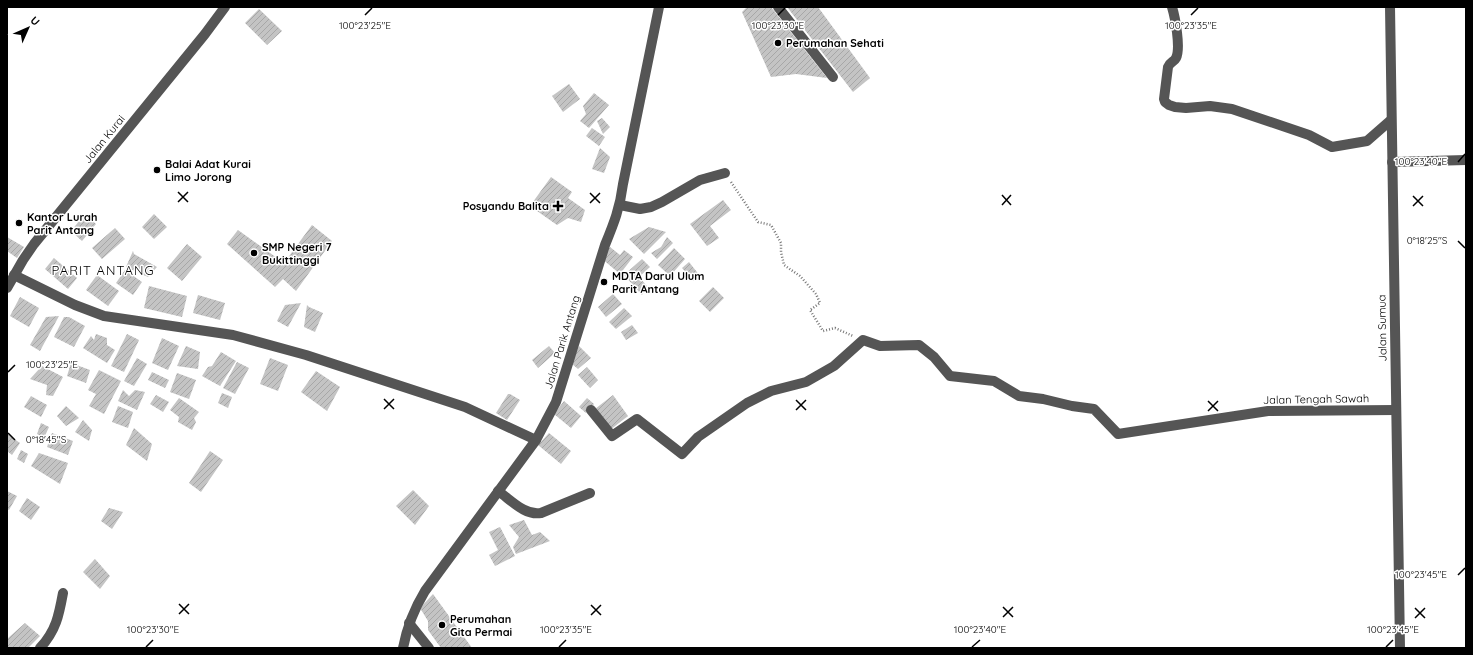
<svg xmlns="http://www.w3.org/2000/svg" width="1473" height="655" viewBox="0 0 1473 655" font-family="Quicksand,sans-serif">
<defs>
<pattern id="building-hatch" width="6" height="6" patternUnits="userSpaceOnUse"><rect width="6" height="6" fill="#c4c4c4"/><path d="M-1 1l2-2M0 6l6-6M5 7l2-2" fill="none" stroke="#a7a7a7"/></pattern>
</defs>
<rect width="100%" height="100%" fill="#fff"/>
<g fill="url(#building-hatch)">
<polygon points="747,7 771,7 827,78 796,74 771,77 742,12"/>
<polygon points="787,7 818,7 870,78 853,92"/>
<polygon points="259,9 282,31 267,45 245,23"/>
<polygon points="569,84 580,99 563,112 552,96"/>
<polygon points="594,93 609,105 589,128 580,121 586,114 583,106"/>
<polygon points="602,118 610,127 603,134 597,121"/>
<polygon points="592,128 605,137 599,146 586,136"/>
<polygon points="600,148 610,157 604,173 592,169"/>
<polygon points="551,177 572,192 568,198 585,210 581,222 568,218 557,225 530,206"/>
<polygon points="723,200 731,210 710,226 719,238 707,246 690,224"/>
<polygon points="85,214 96,224 82,241 71,231"/>
<polygon points="154,214 167,227 154,239 142,227"/>
<polygon points="312,225 332,241 296,291 283,279 275,287 227,244 238,230 284,263"/>
<polygon points="649,227 666,232 644,254 629,239"/>
<polygon points="115,228 125,239 102,259 92,248"/>
<polygon points="7,237 24,247 17,258 7,251"/>
<polygon points="667,237 673,243 657,259 651,253 661,247"/>
<polygon points="187,244 202,257 182,281 167,268"/>
<polygon points="610,247 620,255 624,250 633,257 620,274 601,258"/>
<polygon points="674,248 685,259 670,276 658,265"/>
<polygon points="133,251 134,254 157,267 148,277 126,267"/>
<polygon points="54,258 77,278 68,289 45,269"/>
<polygon points="642,259 650,267 639,277 647,286 642,295 624,275"/>
<polygon points="689,262 700,276 693,281 682,268"/>
<polygon points="125,270 142,282 133,295 116,283"/>
<polygon points="97,275 119,291 108,306 86,290"/>
<polygon points="149,286 187,296 182,317 144,308"/>
<polygon points="713,287 724,298 710,312 699,301"/>
<polygon points="613,294 622,304 606,317 598,307"/>
<polygon points="198,295 225,303 220,320 193,313"/>
<polygon points="20,297 39,308 29,327 10,316"/>
<polygon points="301,303 288,327 277,321 285,305"/>
<polygon points="307,305 309,307 323,313 315,332 304,327"/>
<polygon points="624,308 632,316 616,329 609,322"/>
<polygon points="59,316 40,351 30,345 46,317"/>
<polygon points="64,317 69,317 85,326 74,347 54,337"/>
<polygon points="632,325 638,333 626,340 621,332"/>
<polygon points="96,334 107,338 107,345 115,350 107,363 83,348 91,336 94,340"/>
<polygon points="127,334 139,340 124,372 111,366"/>
<polygon points="162,338 179,346 168,370 152,363"/>
<polygon points="186,346 200,352 198,369 177,366"/>
<polygon points="549,346 555,353 538,368 532,360"/>
<polygon points="579,346 591,358 578,369 571,363"/>
<polygon points="221,352 236,361 220,386 202,376 208,367 212,366"/>
<polygon points="137,358 147,364 134,386 124,381"/>
<polygon points="270,358 288,365 278,391 260,384"/>
<polygon points="237,362 249,368 235,394 223,388"/>
<polygon points="71,363 90,370 86,383 67,376"/>
<polygon points="42,366 63,377 53,396 46,395 47,385 30,379"/>
<polygon points="587,367 598,380 590,388 578,375"/>
<polygon points="99,370 121,381 104,414 89,406 96,394 88,390"/>
<polygon points="316,371 340,387 327,411 301,392"/>
<polygon points="152,372 169,380 165,388 148,380"/>
<polygon points="177,373 196,380 189,399 170,392"/>
<polygon points="123,390 129,396 135,390 145,392 137,410 118,401"/>
<polygon points="222,393 232,397 228,408 218,403"/>
<polygon points="508,394 510,394 520,400 507,420 496,413"/>
<polygon points="156,395 169,402 163,412 150,404"/>
<polygon points="613,395 628,416 610,430 595,409"/>
<polygon points="31,396 47,405 41,417 24,407"/>
<polygon points="179,398 199,412 194,418 196,422 192,430 178,422 179,417 170,410"/>
<polygon points="587,398 594,404 586,413 579,407"/>
<polygon points="564,401 581,416 571,428 554,414"/>
<polygon points="66,406 79,418 66,426 57,416"/>
<polygon points="118,406 133,412 128,428 112,422"/>
<polygon points="83,420 92,430 89,441 75,432"/>
<polygon points="41,423 49,427 44,438 37,434"/>
<polygon points="134,428 152,444 147,461 126,445"/>
<polygon points="52,433 73,441 68,455 47,447"/>
<polygon points="549,433 571,451 561,464 538,445"/>
<polygon points="7,434 20,443 12,455 7,451"/>
<polygon points="21,450 28,454 24,463 17,459"/>
<polygon points="210,451 223,460 201,492 189,483"/>
<polygon points="39,453 68,463 60,484 31,466"/>
<polygon points="413,490 429,506 415,525 396,506"/>
<polygon points="7,491 17,496 9,510 7,509"/>
<polygon points="27,498 40,507 31,520 19,511"/>
<polygon points="109,508 123,512 112,529 101,521"/>
<polygon points="524,520 532,535 540,532 550,541 516,554 513,547 519,537 509,525"/>
<polygon points="500,527 515,556 495,566 489,555 498,550 489,532"/>
<polygon points="95,559 110,576 100,589 83,572"/>
<polygon points="433,594 472,648 441,648 428,630 428,621 420,608"/>
<polygon points="25,623 40,636 28,648 7,648 7,639"/>
</g>
<g fill="none" stroke-linecap="round" stroke-linejoin="round">
<polyline stroke="#777" stroke-width="2.5" stroke-dasharray="1 2" stroke-linecap="butt" points="731,182 758,222 771,225 781,243 781,252 784,265 800,276 816,294 820,303 810,310 823,331 835,328 853,336"/>
<g stroke="#555" stroke-width="10">
<polyline points="778,7 833,77"/>
<path d="M 1172,7 C 1175,17 1181,48 1176,58 C 1174,62 1170,62 1168,67 L 1164,99 L 1165,102 L 1169,105 L 1175,107 L 1186,108 L 1210,106 L 1232,109 L 1309,135 L 1332,147 L 1367,141 L 1391,120"/>
<polyline points="1390,7 1400,648"/>
<polyline points="1392,162 1466,160"/>
<polyline points="620,205 640,209 651,207 662,202 700,180 725,173"/>
<polyline points="14,275 75,305 104,316 233,335 306,355 465,407 536,440"/>
<polyline points="7,288 23,260 34,244 205,34 225,7"/>
<polyline points="591,410 612,436 637,419 682,454 698,437 747,403 771,391 806,382 834,366 863,340 880,346 919,345 934,357 950,376 994,381 1019,396 1043,399 1072,406 1094,409 1118,434 1268,411 1396,410"/>
<path d="M 498,491 C 511,500 525,516 541,513 L 590,493"/>
<polyline points="409,623 429,648"/>
<path d="M 40,648 C 56,631 59,615 63,593"/>
<path d="M 403,648 C 407,627 414,609 425,591 L 536,440 L 556,402 L 605,245 C 614,223 620,208 623,184 L 659,7"/>
</g>
</g>
<path fill="none" stroke="#000" stroke-width="1.5" d="M 365,15 L 372,8M 778,15 L 785,8M 1191,15 L 1198,8M 1458,162 L 1465,154M 178,192 L 188,202M 590,193 L 600,203M 1002,195 L 1011,205M 1413,196 L 1423,206M 178,202 L 188,192M 590,203 L 600,193M 1002,205 L 1011,195M 1413,206 L 1423,196M 1458,241 L 1465,248M 8,372 L 15,365M 384,399 L 394,409M 796,400 L 806,410M 1208,401 L 1218,411M 384,409 L 394,399M 796,410 L 806,400M 1208,411 L 1218,401M 8,433 L 15,440M 1458,575 L 1465,568M 179,604 L 189,614M 591,605 L 601,615M 1003,607 L 1013,617M 1415,608 L 1425,618M 179,614 L 189,604M 591,615 L 601,605M 1003,617 L 1013,607M 1415,618 L 1425,608M 146,647 L 153,640M 559,647 L 566,640M 972,647 L 980,640M 1386,647 L 1393,640"/>
<g fill="#000" stroke="#fff" stroke-width="1.5">
<circle cx="778" cy="43" r="4"/>
<circle cx="157" cy="170" r="4"/>
<path d="M556 200h4v4h4v4h-4v4h-4v-4h-4v-4h4z"/>
<circle cx="19" cy="223" r="4"/>
<circle cx="254" cy="253" r="4"/>
<circle cx="604" cy="282" r="4"/>
<circle cx="442" cy="625" r="4"/>
</g>
<g text-anchor="middle" dominant-baseline="central" stroke-width="3" stroke-linejoin="round" paint-order="stroke">
<g font-size="11" font-weight="bold" fill="#000" stroke="#fff" text-anchor="start">
<text x="786" y="43">Perumahan Sehati</text>
<text x="165" y="164">Balai Adat Kurai<tspan x="165" dy="13">Limo Jorong</tspan></text>
<text x="549" y="206" text-anchor="end">Posyandu Balita</text>
<text x="27" y="217">Kantor Lurah<tspan x="27" dy="13">Parit Antang</tspan></text>
<text x="262" y="247">SMP Negeri 7<tspan x="262" dy="13">Bukittinggi</tspan></text>
<text x="612" y="276">MDTA Darul Ulum<tspan x="612" dy="13">Parit Antang</tspan></text>
<text x="450" y="619">Perumahan<tspan x="450" dy="13">Gita Permai</tspan></text>
</g>
<g font-size="11" fill="#000" stroke="#fff">
<text transform="translate(104 139) rotate(-51)">Jalan Kurai</text>
<text transform="translate(1382 328) rotate(-91)">Jalan Sumua</text>
<text transform="translate(562 342) rotate(-73)">Jalan Parik Antang</text>
<text transform="translate(1316 399) rotate(-1)">Jalan Tengah Sawah</text>
</g>
<g font-size="13" letter-spacing="1" fill="#000" stroke="#fff">
<text x="103" y="270">PARIT ANTANG</text>
</g>
</g>
<g font-size="10" text-anchor="middle" fill="#000" stroke="#fff" stroke-width="3" stroke-linejoin="round" paint-order="stroke">
<text x="365" y="29">100°23'25"E</text>
<text x="778" y="29">100°23'30"E</text>
<text x="1191" y="29">100°23'35"E</text>
<text x="1421" y="165">100°23'40"E</text>
<text x="1427" y="244">0°18'25"S</text>
<text x="52" y="368">100°23'25"E</text>
<text x="46" y="443">0°18'45"S</text>
<text x="1421" y="578">100°23'45"E</text>
<text x="153" y="633">100°23'30"E</text>
<text x="566" y="633">100°23'35"E</text>
<text x="1393" y="633">100°23'45"E</text>
<text x="980" y="633">100°23'40"E</text>
</g>
<rect width="1473" height="655" fill="none" stroke="#000000" stroke-width="16"/>
<g transform="translate(28 28) rotate(45)" stroke="#ffffff" stroke-width="3" paint-order="stroke">
<path d="M0-3L7 15L0 10L-7 15Z" fill="#000000"/>
<text y="-6" font-size="11" font-weight="bold" text-anchor="middle" fill="#000000">U</text>
</g>
</svg>
